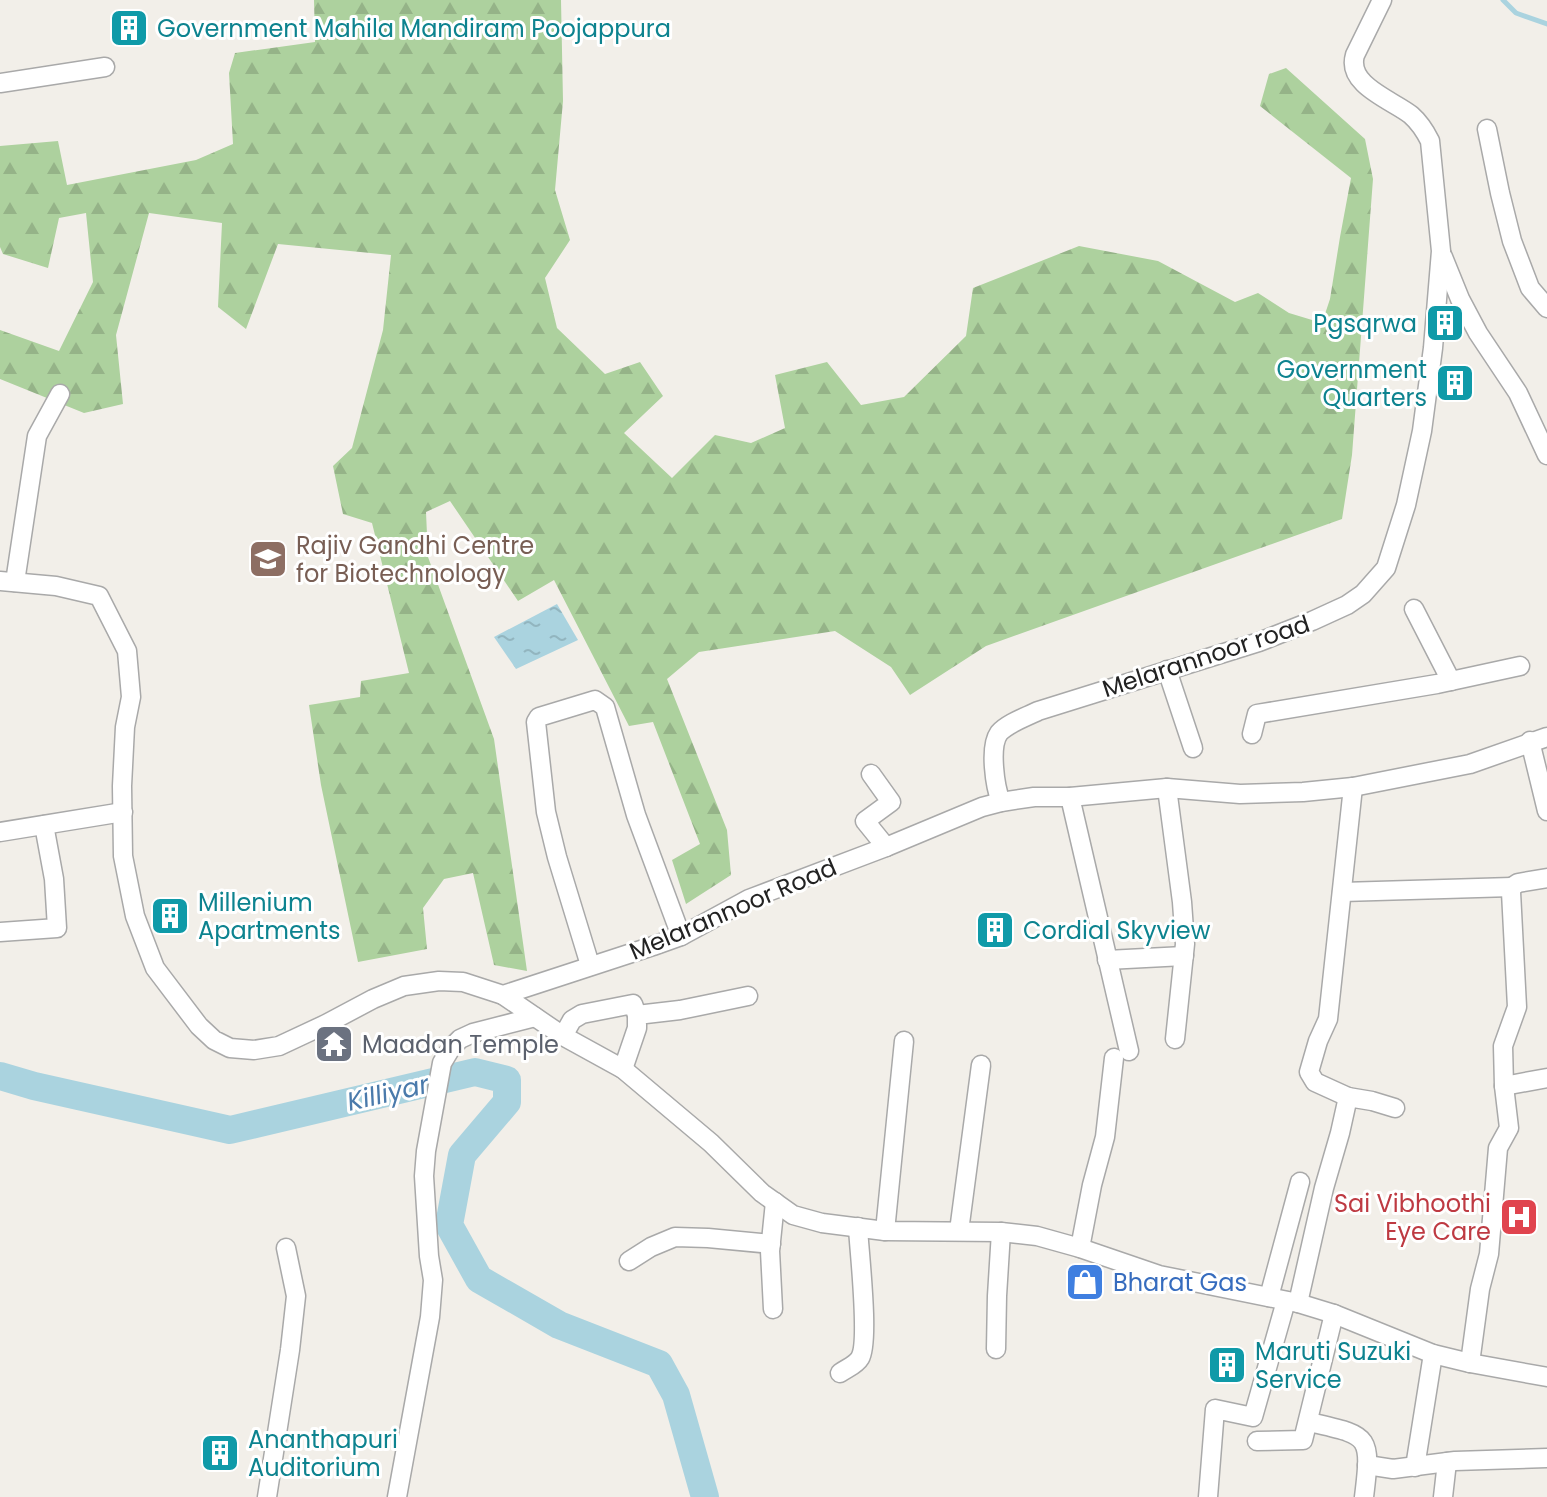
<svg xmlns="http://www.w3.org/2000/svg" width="1547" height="1497" viewBox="0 0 1547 1497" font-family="Poppins,sans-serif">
<defs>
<pattern id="forest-firs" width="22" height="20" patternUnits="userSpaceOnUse" patternTransform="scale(2)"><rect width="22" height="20" fill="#add19e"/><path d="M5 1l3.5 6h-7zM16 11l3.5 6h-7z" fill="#95b388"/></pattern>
<pattern id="water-ripples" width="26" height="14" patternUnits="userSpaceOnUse" patternTransform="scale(2)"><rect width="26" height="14" fill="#aad3df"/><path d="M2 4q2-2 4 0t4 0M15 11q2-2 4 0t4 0" fill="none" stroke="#92b5bf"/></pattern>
</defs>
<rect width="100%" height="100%" fill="#f2efe9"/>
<polygon fill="url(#forest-firs)" points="314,0 561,0 563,101 555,190 570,240 545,278 557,328 605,374 640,362 663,396 624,433 672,478 715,435 751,443 785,428 775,375 827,362 861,405 904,397 966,336 973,288 1079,246 1158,261 1235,302 1258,293 1289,313 1322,323 1330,299 1340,237 1351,178 1260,106 1269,74 1286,68 1365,139 1373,179 1352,455 1342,519 986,646 910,695 891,667 835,631 699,652 667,679 727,830 731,875 686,904 672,860 700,844 653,722 629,726 554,580 518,601 450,501 426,512 428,557 494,739 527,971 494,965 473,873 444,879 423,908 427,949 358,962 321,785 309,705 360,697 361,681 409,673 372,523 343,514 333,466 352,448 383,330 391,255 278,244 246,329 218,307 222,223 149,213 116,335 123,404 84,413 0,379 0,330 59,351 93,282 86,213 59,218 48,268 3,254 0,247 0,146 58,141 67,185 196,160 233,144 229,73 235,53 315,42"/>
<polygon fill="url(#water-ripples)" points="557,604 578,640 516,669 494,637"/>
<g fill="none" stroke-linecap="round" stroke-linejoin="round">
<polyline stroke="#aad3df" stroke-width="5" points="1503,0 1516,13 1547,24"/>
<polyline stroke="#aad3df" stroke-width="28" points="0,1076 34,1086 230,1130 475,1072 507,1080 507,1102 462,1155 449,1225 479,1279 559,1325 659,1364 676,1395 705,1497"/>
<g stroke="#a9a9a9" stroke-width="21">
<g id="minor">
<polyline points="0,83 105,67"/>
<polyline points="1487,129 1500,193 1512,241 1530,288 1547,308"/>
<polyline points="1443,257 1460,299 1478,333 1518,393 1547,455"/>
<polyline points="0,581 56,586 99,596 127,651 131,697 125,727 122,786 123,856 135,916 155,968 199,1026 214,1040 230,1048 254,1050 279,1046 326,1024 373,999 404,986 439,981 463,982 503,995 653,946 681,936 749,899 886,847 982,807 1001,802 1034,797 1070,797 1167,788 1240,794 1303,792 1353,787 1470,764 1547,737"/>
<polyline points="15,582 37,436 60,394"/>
<polyline points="1414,609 1451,681"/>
<polyline points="1167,670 1193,748"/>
<polyline points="1252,734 1257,714 1437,684 1520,666"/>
<polyline points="1530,741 1547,811"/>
<polyline points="871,774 891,802 865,821 886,847"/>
<polyline points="1167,788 1182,902 1185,944 1175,1039"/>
<polyline points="1070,797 1129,1051"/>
<path d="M 1001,802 C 995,787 989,747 999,733 C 1008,723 1026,717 1038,711 L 1259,642 L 1312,621 L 1347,605 L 1363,594 L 1386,568 L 1406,505 L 1422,431 L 1433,348 L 1441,251 L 1430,141 C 1425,131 1419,122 1411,115 C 1392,100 1346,85 1355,55 L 1382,0"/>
<polyline points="0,832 123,812"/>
<polyline points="1342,892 1512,887"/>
<polyline points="0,932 57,928 54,879 44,825"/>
<polyline points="1107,960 1184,956"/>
<polyline points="590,965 557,857 546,812 536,722 539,717 595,700 605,707 636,815 681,936"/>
<polyline points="503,995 563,1036 623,1069 711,1143 762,1193 793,1215 822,1223 885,1231 1001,1232 1037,1236 1080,1248 1159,1275 1298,1303 1334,1314 1433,1354 1470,1363 1547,1377"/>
<polyline points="563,1036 572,1020 582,1014 633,1004 637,1015"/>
<polyline points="623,1069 637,1028 637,1015 680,1010 748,996"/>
<polyline points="1504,1086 1547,1078"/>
<polyline points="1348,1097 1315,1082 1309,1072 1318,1041 1328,1019 1353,787"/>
<polyline points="885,1231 904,1041"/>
<polyline points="959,1231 981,1065"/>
<polyline points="1080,1248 1092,1185 1105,1137 1114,1058"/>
<polyline points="629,1261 651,1247 675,1237 708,1238 771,1244"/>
<polyline points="1269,1297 1300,1182"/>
<polyline points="1298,1303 1324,1188 1340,1133 1348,1097 1372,1101 1395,1108"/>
<polyline points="773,1309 770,1251 775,1202"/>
<polyline points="996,1349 997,1296 1001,1232"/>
<polyline points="1470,1363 1480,1289 1489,1254 1498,1148 1509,1128 1504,1086 1503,1046 1517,1007 1511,892 1512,887 1518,883 1547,878"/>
<path d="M 840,1373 C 847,1368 856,1365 860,1358 C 870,1341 859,1251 858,1227"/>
<path d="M 1309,1422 C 1369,1436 1372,1433 1364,1497"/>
<polyline points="1257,1441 1303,1440 1334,1314"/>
<polyline points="1367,1465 1393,1469 1455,1461 1547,1458"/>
<polyline points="1415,1467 1433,1354"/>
<polyline points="267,1497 290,1350 296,1296 286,1248"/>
<polyline points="397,1497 430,1317 433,1280 429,1256 424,1176 426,1151 442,1063 451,1048 460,1039 473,1033 535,1017"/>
<polyline points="1208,1497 1215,1409 1253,1417 1286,1301"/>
<polyline points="1443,1497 1447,1462"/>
</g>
</g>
<use href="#minor" stroke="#fff" stroke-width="18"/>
</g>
<defs>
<g id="building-square" transform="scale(2)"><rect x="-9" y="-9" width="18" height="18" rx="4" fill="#0f9aa8" stroke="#fff"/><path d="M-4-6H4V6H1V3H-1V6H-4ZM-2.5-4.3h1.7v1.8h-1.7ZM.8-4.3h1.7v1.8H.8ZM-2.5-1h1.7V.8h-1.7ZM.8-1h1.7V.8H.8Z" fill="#fff"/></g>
<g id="university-square" transform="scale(2)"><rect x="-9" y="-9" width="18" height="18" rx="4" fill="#8d6e63" stroke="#fff"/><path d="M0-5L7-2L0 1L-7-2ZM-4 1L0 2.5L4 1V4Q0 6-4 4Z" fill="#fff"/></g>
<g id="temple-square" transform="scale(2)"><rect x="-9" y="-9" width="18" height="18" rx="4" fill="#6b7280" stroke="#fff"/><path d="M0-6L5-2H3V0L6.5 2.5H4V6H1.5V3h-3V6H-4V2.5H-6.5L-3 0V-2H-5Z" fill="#fff"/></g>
<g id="hospital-square" transform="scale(2)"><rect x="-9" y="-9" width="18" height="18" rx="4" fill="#e0444e" stroke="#fff"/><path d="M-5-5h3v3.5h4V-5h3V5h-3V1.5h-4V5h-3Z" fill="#fff"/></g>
<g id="shop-square" transform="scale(2)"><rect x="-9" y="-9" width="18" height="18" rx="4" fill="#3f7fe0" stroke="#fff"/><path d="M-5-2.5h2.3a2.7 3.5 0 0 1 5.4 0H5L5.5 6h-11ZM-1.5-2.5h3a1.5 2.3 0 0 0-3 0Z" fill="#fff"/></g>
</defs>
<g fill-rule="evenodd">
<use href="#building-square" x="129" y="28"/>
<use href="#building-square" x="1445" y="323"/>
<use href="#building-square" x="1455" y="383"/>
<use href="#university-square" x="268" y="559"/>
<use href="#building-square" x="170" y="916"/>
<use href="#building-square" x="995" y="930"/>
<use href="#temple-square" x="334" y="1044"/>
<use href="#hospital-square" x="1519" y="1217"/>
<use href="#shop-square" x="1085" y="1282"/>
<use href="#building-square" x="1227" y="1365"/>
<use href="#building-square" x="220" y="1453"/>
</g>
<g text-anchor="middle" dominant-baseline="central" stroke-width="6" stroke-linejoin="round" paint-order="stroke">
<g font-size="24" fill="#0d838f" stroke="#fff" text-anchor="start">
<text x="157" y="28">Government Mahila Mandiram Poojappura</text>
<text x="1417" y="323" text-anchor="end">Pgsqrwa</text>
<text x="1427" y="369" text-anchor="end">Government<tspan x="1427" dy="28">Quarters</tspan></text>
<text x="198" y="902">Millenium<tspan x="198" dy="28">Apartments</tspan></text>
<text x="1023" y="930">Cordial Skyview</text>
<text x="1255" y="1351">Maruti Suzuki<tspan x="1255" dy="28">Service</tspan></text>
<text x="248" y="1439">Ananthapuri<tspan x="248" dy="28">Auditorium</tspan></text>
</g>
<g font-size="24" fill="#785e54" stroke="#fff" text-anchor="start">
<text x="296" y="545">Rajiv Gandhi Centre<tspan x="296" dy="28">for Biotechnology</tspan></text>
</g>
<g font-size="24" fill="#222" stroke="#fff">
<text transform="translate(1206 656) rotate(-18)">Melarannoor road</text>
<text transform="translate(733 909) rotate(-23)">Melarannoor Road</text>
</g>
<g font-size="24" fill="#5b616d" stroke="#fff" text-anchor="start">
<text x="362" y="1044">Maadan Temple</text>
</g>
<g font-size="24" fill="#be3a42" stroke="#fff" text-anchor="end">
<text x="1491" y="1203">Sai Vibhoothi<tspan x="1491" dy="28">Eye Care</tspan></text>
</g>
<g font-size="24" fill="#366cbe" stroke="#fff" text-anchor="start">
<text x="1113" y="1282">Bharat Gas</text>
</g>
<g font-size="26" font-style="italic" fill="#4a7aab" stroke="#fff">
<text transform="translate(388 1093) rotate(-13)">Killiyar</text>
</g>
</g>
</svg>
